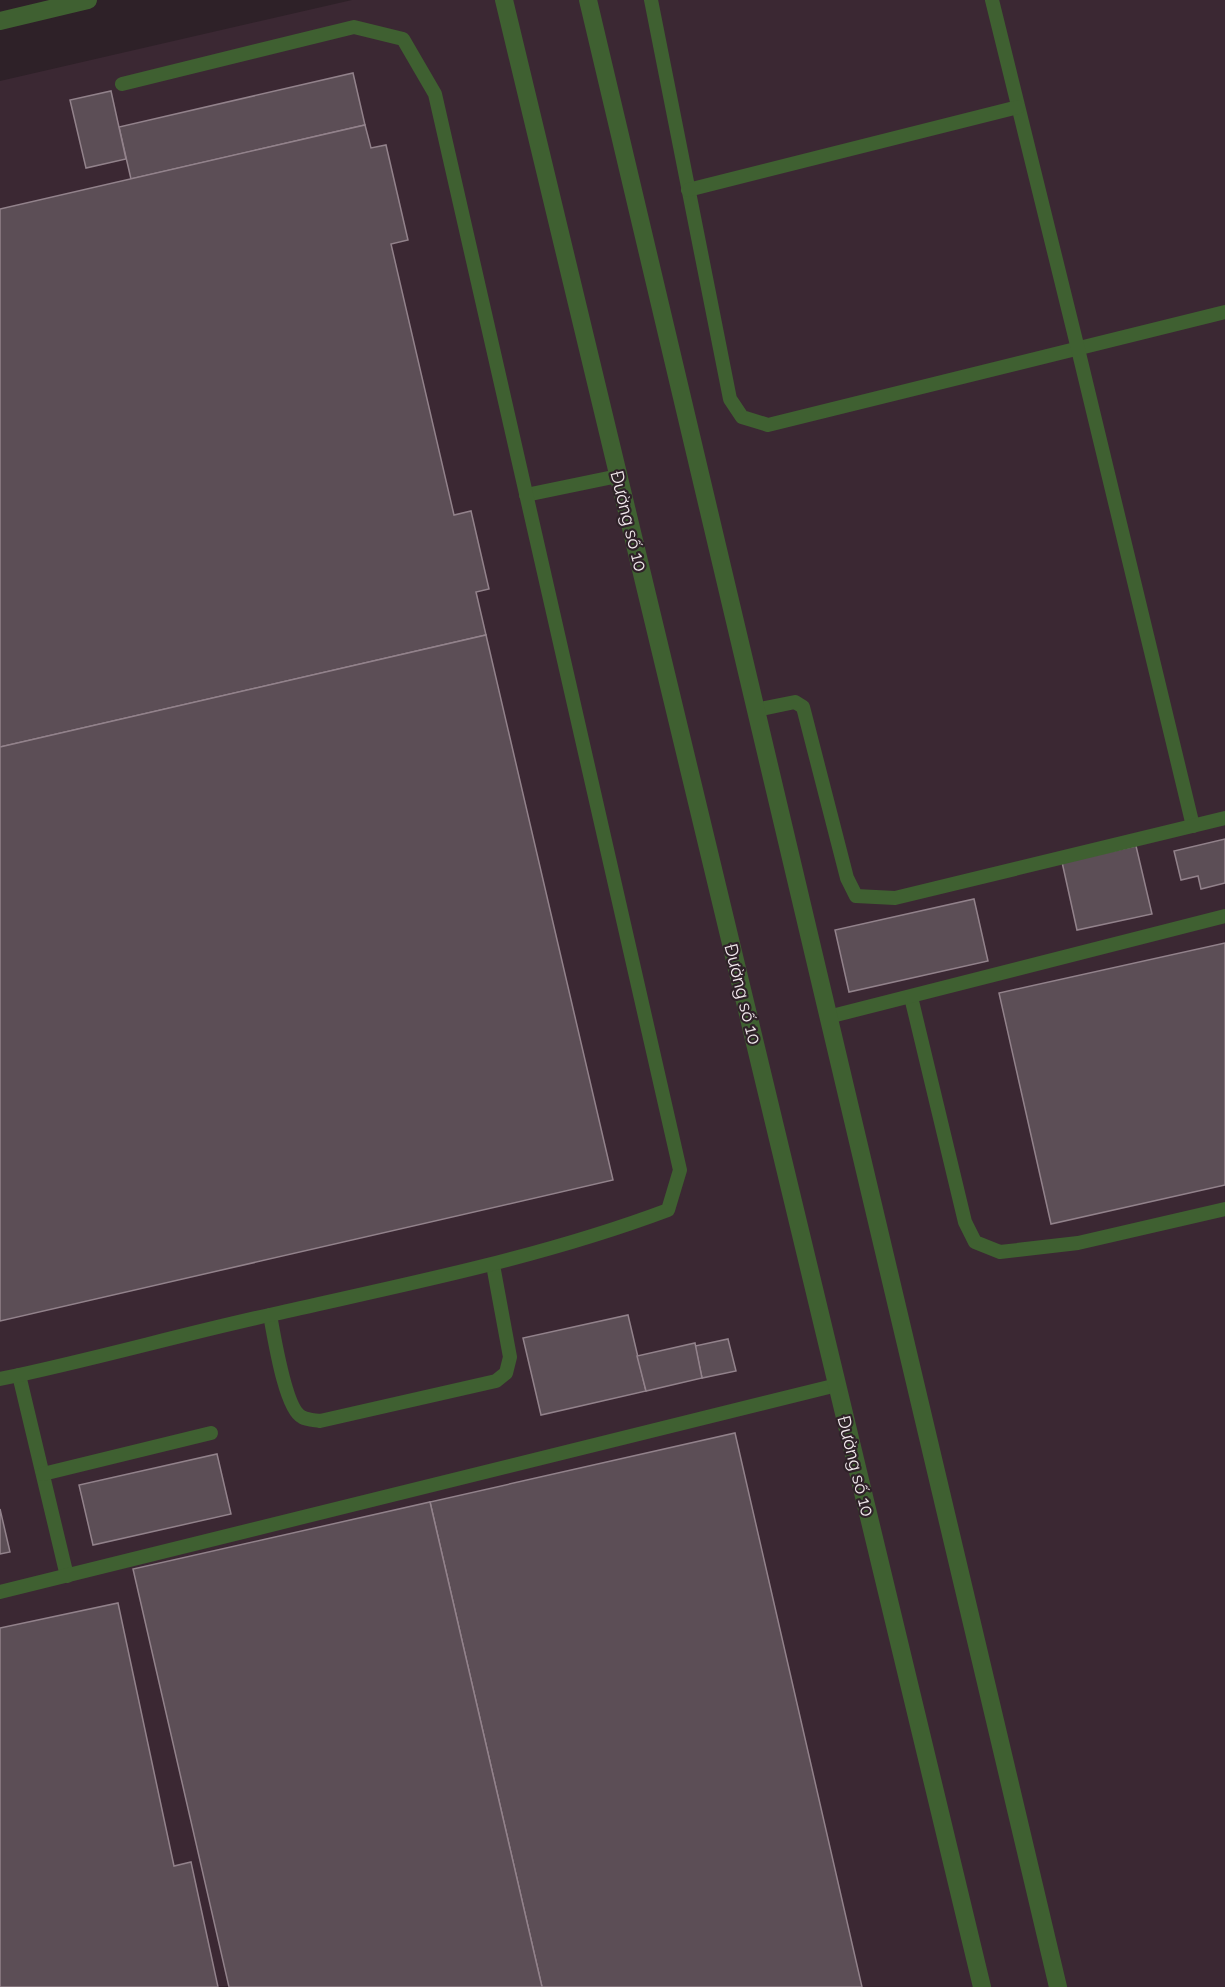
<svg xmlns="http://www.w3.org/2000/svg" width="1225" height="1987" viewBox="0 0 1225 1987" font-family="Raleway,sans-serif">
<rect width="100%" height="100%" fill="#2e2128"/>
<polygon fill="#3b2833" points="352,0 1225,0 1225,1987 0,1987 0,81"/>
<g fill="#5c4e56" stroke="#92828b" stroke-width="1.5">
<polygon points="353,73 365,125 131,179 119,127"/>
<polygon points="111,91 126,159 86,168 70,100"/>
<polygon points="365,125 371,148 386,145 408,240 391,244 454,515 471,511 489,589 476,592 486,635 0,747 0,209"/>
<polygon points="486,635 613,1180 0,1321 0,747"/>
<polygon points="1225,839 1225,883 1201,889 1198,876 1181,880 1174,851"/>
<polygon points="1136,846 1152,914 1077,930 1062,862"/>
<polygon points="974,899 988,961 849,992 835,930"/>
<polygon points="1225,943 1225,1185 1051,1224 999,993"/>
<polygon points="628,1315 646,1391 541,1415 523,1338"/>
<polygon points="728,1339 736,1371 702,1378 695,1346"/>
<polygon points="695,1343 702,1378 646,1391 637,1356"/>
<polygon points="735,1433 862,1987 542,1987 430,1502"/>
<polygon points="217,1454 231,1514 93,1545 79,1485"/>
<polygon points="430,1502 542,1987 229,1987 133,1569"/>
<polygon points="0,1509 10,1552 0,1554"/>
<polygon points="118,1603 174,1866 191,1862 218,1987 0,1987 0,1628"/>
</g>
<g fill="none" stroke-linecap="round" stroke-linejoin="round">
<g stroke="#3f6031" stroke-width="14">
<polyline points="651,0 730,399 742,417 768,425 1225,312"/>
<polyline points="992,0 1078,349 1193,826"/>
<polyline points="688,190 1018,107"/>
<polyline points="526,495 618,476"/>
<polyline points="756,710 795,702 803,707 847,878 856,896 895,898 1225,818"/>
<polyline points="911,997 965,1222 975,1242 1000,1252 1078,1243 1225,1209"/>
<polyline points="828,1017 1225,916"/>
<path d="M 270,1315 C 274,1335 285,1409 302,1417 C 307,1420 314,1420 320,1421 L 496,1381 L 506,1373 L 510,1357 L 493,1265"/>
<polyline points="19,1375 67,1576"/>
<path d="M 0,1379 C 92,1360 182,1334 274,1314 C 406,1284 540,1258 668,1210 L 680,1170 L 435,94 L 403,39 L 354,27 L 122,84"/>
<polyline points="43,1474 211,1433"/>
<polyline points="0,1592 837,1385"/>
</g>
<g stroke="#3f6031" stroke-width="18">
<polyline points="504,0 982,1987"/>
<polyline points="588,0 1058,1987"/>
<polyline points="0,21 88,0"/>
</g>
</g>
<g text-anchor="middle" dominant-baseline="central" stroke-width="4.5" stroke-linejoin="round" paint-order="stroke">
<g font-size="18" fill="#f0e7eb" stroke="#2e2128">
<text transform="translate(629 521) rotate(76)">Đường số 10</text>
<text transform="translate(743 994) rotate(76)">Đường số 10</text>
<text transform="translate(856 1466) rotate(76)">Đường số 10</text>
</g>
</g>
</svg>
